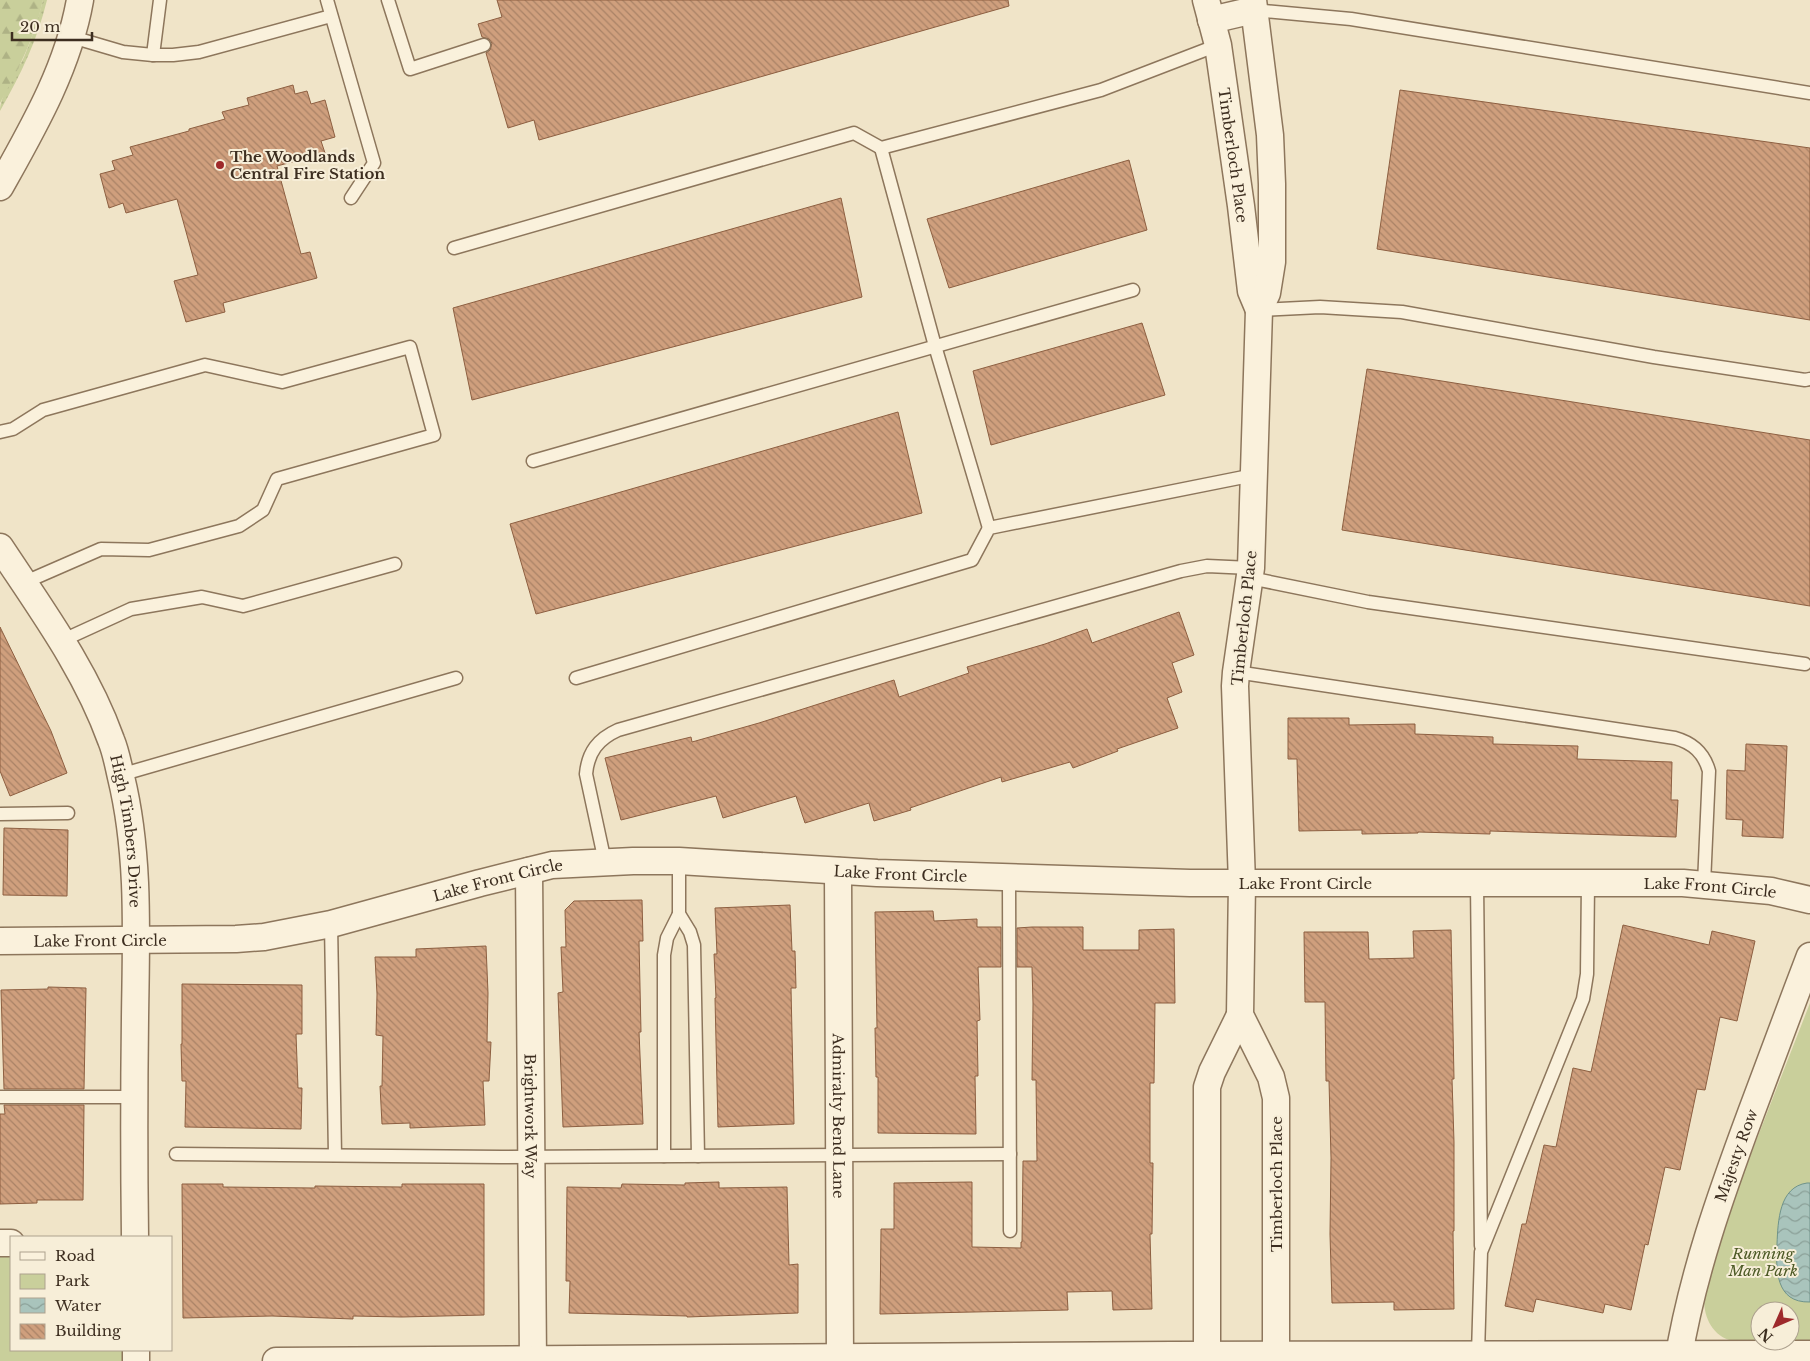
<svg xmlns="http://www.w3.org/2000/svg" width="1810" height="1361" viewBox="0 0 1810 1361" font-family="'Libre Baskerville',serif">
<defs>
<pattern id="grass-dots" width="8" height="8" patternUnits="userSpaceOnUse" patternTransform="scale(1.25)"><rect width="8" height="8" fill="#c9cf9b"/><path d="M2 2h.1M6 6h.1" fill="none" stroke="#aeb285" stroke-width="1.8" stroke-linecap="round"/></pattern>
<pattern id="forest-firs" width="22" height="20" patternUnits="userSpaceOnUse" patternTransform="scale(1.25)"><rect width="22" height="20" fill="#c9cf9b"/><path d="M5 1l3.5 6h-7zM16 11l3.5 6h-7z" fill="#aeb285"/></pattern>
<pattern id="water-waves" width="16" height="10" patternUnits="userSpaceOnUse" patternTransform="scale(1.25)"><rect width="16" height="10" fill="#a9c4bc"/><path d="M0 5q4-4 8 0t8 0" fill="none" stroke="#8ba098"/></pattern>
<pattern id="building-back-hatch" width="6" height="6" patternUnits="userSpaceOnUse" patternTransform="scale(1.25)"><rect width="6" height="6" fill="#cf9f7d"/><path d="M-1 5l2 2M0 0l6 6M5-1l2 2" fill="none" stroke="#a98266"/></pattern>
</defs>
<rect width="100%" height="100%" fill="#f0e4c8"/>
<path fill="url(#grass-dots)" d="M 43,0 L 47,0 C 37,41 21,74 0,111 C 0,94 17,72 24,57 C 32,38 38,20 43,0 Z"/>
<path fill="url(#forest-firs)" d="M 0,0 L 43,0 C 35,37 18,70 0,103 Z"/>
<g fill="#c9cf9b" fill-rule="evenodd">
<path d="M 1810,1003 L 1810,1341 C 1793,1341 1777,1341 1760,1341 C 1751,1342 1742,1343 1733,1341 C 1709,1336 1701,1310 1705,1289 L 1735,1195 ZM 1760,1311 L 1790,1311 L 1790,1341 L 1760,1341 Z"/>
<polygon points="0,1256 11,1256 11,1350 123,1350 123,1361 0,1361"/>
</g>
<path fill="url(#water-waves)" stroke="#6f938a" d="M 1807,1183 L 1810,1183 L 1810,1302 C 1775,1303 1776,1269 1777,1244 C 1778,1221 1779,1187 1807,1183 Z"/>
<g fill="url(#building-back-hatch)" stroke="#8d5f41">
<polygon points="497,0 1008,0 1009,6 539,140 534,120 508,128 486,53 490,50 492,43 489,39 482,37 478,24 502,17"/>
<polygon points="293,85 295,94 307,91 311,104 325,100 335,137 321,141 325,153 277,166 301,254 310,252 317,278 223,303 225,312 186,322 174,281 198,275 177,199 126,213 123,203 109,208 100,174 115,170 112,161 133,155 130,147 189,131 189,129 225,119 222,112 249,105 247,98"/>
<polygon points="1400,90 1810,148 1810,320 1377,249"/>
<polygon points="1129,160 1147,230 949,288 927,219"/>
<polygon points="841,198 862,297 472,400 453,308"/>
<polygon points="1142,323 1165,395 991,445 973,371"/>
<polygon points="1367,369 1810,440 1810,606 1342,530"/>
<polygon points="898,412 922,513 536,614 510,524"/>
<polygon points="1179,612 1194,655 1172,663 1182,692 1167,698 1178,728 1117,749 1118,751 1073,768 1070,762 1002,782 1001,777 910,808 911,810 874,821 869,803 805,823 796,796 723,818 716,796 621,820 605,758 691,737 692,742 759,723 894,680 899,697 969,673 967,667 1045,644 1087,629 1092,643"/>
<polygon points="0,627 51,731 67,773 10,796 0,771"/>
<polygon points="1288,718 1349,718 1349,725 1415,724 1415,734 1493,737 1493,744 1578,746 1577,759 1672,762 1671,800 1678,800 1676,837 1490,831 1490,834 1418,832 1418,833 1362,834 1362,830 1299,831 1297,759 1288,759"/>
<polygon points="1746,744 1787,746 1783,838 1742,836 1743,820 1726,819 1727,770 1745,771"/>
<polygon points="4,828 68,830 67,896 3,895"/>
<polygon points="642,900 643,941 639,941 641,1032 639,1032 643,1124 563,1127 558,993 563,992 561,947 566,947 565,910 574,901"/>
<polygon points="790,905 792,951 795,951 796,988 791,988 794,1124 718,1127 715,998 716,998 714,954 717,954 715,908"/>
<polygon points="933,911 934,921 977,919 977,927 1001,927 1001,967 978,967 980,1020 977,1021 978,1076 975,1076 976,1134 878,1133 878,1077 876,1077 875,1028 877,1028 875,912"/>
<polygon points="1623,925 1709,945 1712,931 1755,941 1737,1021 1720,1017 1705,1090 1697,1089 1680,1170 1665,1167 1648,1245 1645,1244 1631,1310 1605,1304 1603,1313 1536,1299 1533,1312 1505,1306 1522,1224 1526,1224 1544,1145 1556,1147 1573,1068 1591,1072"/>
<polygon points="1032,927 1083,927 1083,950 1139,950 1139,930 1174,929 1175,1003 1155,1003 1154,1083 1150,1083 1150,1163 1153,1163 1152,1234 1150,1234 1152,1309 1113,1310 1112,1291 1067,1292 1068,1310 880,1314 881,1229 894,1229 894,1183 972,1182 972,1247 1021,1248 1021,1242 1022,1242 1023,1161 1037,1161 1036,1080 1032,1080 1033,1004 1032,967 1017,967 1017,928"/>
<polygon points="1451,930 1454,1079 1452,1079 1454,1142 1454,1231 1453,1231 1454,1309 1394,1310 1394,1302 1332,1303 1330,1234 1331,1158 1329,1081 1326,1081 1325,1002 1305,1002 1304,932 1368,932 1369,959 1414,958 1413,931"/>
<polygon points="486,946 488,993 487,1042 491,1042 489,1081 483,1081 485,1125 410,1128 410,1123 382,1124 380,1086 382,1086 383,1036 376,1035 377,994 375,957 416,957 416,949"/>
<polygon points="182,984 302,985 302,1034 296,1034 298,1088 302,1088 301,1129 185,1127 186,1081 182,1081 181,1044 182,1044"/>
<polygon points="48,987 86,988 84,1089 4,1089 1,990 48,989"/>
<polygon points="4,1105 84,1105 83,1200 37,1200 37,1203 0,1204 0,1114 5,1114"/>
<polygon points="719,1182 719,1188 787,1187 789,1265 798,1264 798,1313 687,1317 687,1316 569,1313 570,1281 566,1281 567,1187 621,1188 622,1184 685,1185 685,1183"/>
<polygon points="182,1184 223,1184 223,1187 315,1188 315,1186 402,1187 402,1184 484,1184 484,1315 402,1317 353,1316 353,1319 272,1316 183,1318"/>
</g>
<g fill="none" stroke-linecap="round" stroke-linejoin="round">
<g stroke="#8d765c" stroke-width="15">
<g id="lane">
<polyline points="327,0 374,163 351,198"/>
<polyline points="388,0 410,69 484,45"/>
<polyline points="1254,10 1351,19 1810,93"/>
<polyline points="72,37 123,52 153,55 173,55 199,52 331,16"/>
<polyline points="153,55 160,0"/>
<polyline points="881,148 935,346 989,528"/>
<polyline points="454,248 854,133 881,148 1101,90 1218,45"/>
<polyline points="1259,310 1320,307 1402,312 1654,357 1805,380 1810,379"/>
<polyline points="0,432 13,429 43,410 205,365 282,382 410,347 434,435 277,479 263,510 239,526 149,550 101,549 23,583"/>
<polyline points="533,461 1133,290"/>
<polyline points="1250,578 1368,602 1805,664"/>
<polyline points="61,641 131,609 202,597 243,606 395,564"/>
<path d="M 1236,672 L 1675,738 C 1693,743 1704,753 1709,771 L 1704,884"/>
<polyline points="576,678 972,560 989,528 1254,475"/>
<polyline points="120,775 456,678"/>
<polyline points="0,814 68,813"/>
<polyline points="679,861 679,914 690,932 694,945 698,1156"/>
<path d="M 605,862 L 586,774 C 588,752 598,739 618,730 L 1181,571 L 1207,566 L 1251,568"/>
<polyline points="1009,878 1010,1231"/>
<polyline points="1477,883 1481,1246"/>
<polyline points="331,924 335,1155"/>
<polyline points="0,1097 134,1097"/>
<polyline points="176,1154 501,1157 1010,1154"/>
<polyline points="664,1156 664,955 667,938 679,914"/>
<polyline points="1478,1354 1481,1252 1583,999 1587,974 1588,883"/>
</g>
</g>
<g stroke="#8d765c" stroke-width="29">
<g id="street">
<path id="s1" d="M 1206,0 L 1218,45 L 1241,206 L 1251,291 L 1259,310"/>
<polyline points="1253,0 1270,135 1272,184 1272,262 1267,293 1259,310 1251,568 1236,672 1235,686 1242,883 1240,1015 1271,1077 1276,1098 1276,1361"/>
<polyline points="1211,20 1254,10"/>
<path d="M 0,187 C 33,128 68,68 80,0"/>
<path id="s2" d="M 0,547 C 41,609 86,670 111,740 C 116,752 118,764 121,777 C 140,855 136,937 135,1018 C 134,1091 134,1164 135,1237"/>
<path id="s3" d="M 529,871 L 533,1361"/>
<path id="s4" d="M 838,871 L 840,1361"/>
<path id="s5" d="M 0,941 L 236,939 L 264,937 L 331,924 L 480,883 L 552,865 L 633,861 L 679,861 L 877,873 L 1190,883 L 1683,883 L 1771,891 L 1810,900"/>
<polyline points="0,1243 11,1243"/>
<polyline points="136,1350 136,1361"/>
<polyline points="276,1361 1172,1355 1810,1354"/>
<polyline points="1207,1361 1207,1087 1212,1072 1240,1015"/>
<path id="s6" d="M 1678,1361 C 1692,1275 1721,1194 1751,1113 C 1771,1060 1790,1008 1810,956"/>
</g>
</g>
<use href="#lane" stroke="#faf1dc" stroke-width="12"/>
<use href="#street" stroke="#faf1dc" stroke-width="26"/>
</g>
<circle fill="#9e2a2b" stroke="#f7eed8" stroke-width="2" cx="220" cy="165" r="5"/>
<g text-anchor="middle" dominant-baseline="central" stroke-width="4" stroke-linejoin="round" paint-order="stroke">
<g font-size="15" fill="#3d2e20" stroke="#f7eed8">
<text stroke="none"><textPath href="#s1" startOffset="158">Timberloch Place</textPath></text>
<text transform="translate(1244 618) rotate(-84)">Timberloch Place</text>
<text stroke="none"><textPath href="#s2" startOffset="316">High Timbers Drive</textPath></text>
<text stroke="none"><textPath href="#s5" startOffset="910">Lake Front Circle</textPath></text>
<text stroke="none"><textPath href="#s5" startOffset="505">Lake Front Circle</textPath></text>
<text stroke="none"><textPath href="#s5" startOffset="1315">Lake Front Circle</textPath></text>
<text stroke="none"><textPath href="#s5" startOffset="1720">Lake Front Circle</textPath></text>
<text stroke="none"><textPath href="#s5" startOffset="100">Lake Front Circle</textPath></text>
<text stroke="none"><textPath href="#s3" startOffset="245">Brightwork Way</textPath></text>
<text stroke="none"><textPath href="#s4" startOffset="245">Admiralty Bend Lane</textPath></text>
<text stroke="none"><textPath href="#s6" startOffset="214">Majesty Row</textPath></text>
<text transform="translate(1276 1184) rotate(-90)">Timberloch Place</text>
</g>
<g font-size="15" font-weight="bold" fill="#3d2e20" stroke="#f7eed8" text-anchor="start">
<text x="230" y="156">The Woodlands<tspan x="230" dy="17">Central Fire Station</tspan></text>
</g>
<g font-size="15" font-style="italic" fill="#4d5a26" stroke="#f7eed8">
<text x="1763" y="1253">Running<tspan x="1763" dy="17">Man Park</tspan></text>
</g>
</g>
<rect x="10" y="1236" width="162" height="115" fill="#f7eed8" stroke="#ada18e"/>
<rect x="20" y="1252" width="25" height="8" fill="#faf1dc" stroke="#ada18e"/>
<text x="55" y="1261" font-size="15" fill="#3d2e20">Road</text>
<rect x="20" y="1274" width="25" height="15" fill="#c9cf9b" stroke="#ada18e"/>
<text x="55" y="1286" font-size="15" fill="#3d2e20">Park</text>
<rect x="20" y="1298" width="25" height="15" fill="url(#water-waves)" stroke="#ada18e"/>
<text x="55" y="1311" font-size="15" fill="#3d2e20">Water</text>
<rect x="20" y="1324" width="25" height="15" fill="url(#building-back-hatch)" stroke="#ada18e"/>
<text x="55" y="1336" font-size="15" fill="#3d2e20">Building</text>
<g transform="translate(1775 1326) rotate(225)"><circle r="24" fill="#f7eed8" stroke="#ada18e"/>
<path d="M0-4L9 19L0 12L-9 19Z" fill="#9e2a2b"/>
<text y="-8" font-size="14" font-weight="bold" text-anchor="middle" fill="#3d2e20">N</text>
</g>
<path d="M12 32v8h80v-8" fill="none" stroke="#3d2e20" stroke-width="2.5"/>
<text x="20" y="32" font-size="15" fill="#3d2e20" stroke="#f7eed8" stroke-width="4" paint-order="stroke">20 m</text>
</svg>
